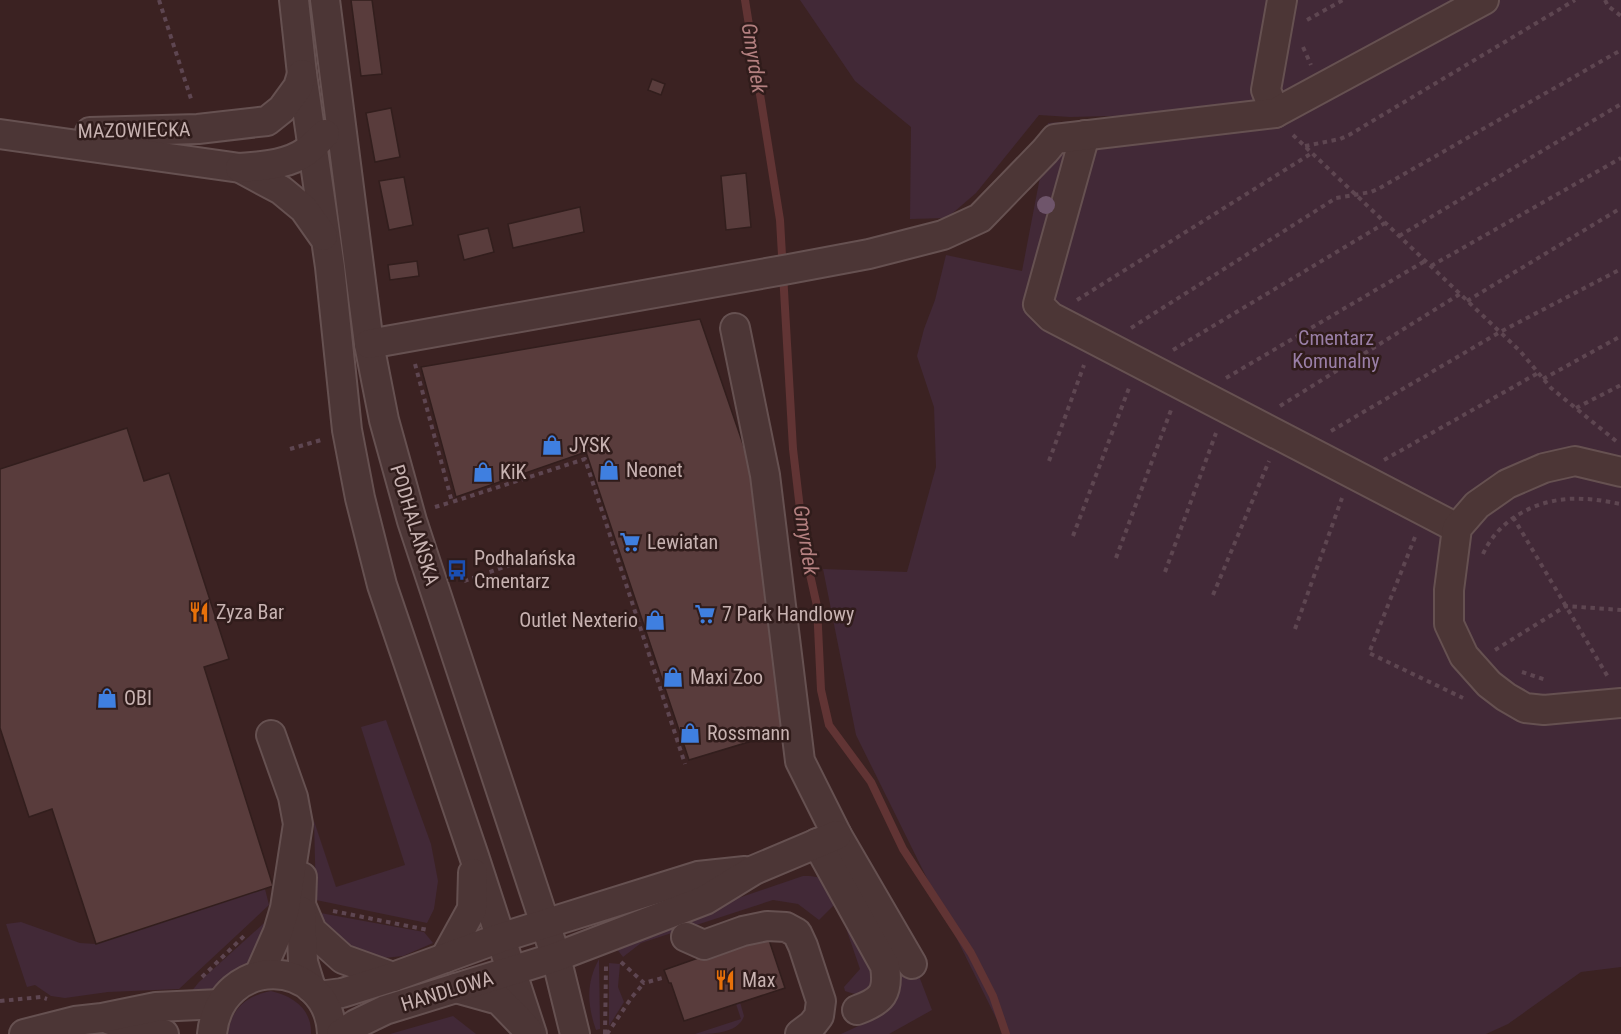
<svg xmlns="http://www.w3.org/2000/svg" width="1621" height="1034" viewBox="0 0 1621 1034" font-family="'Roboto Condensed',sans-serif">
<rect width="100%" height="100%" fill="#3b2222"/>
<g fill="#422937">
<polygon points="800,0 1621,0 1621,967 1581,972 1508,1024 1486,1034 1004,1034 856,735 823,569 907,572 936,467 934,407 917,356 924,329 935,300 946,255 1022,271 1045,151 1048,123 1152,115 1070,117 1039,115 976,193 947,218 910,219 911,127 855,81"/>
<polygon points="386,720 431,844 438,881 434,909 427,923 316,900 314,821 336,887 405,865 361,727"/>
<path d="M 803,876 C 811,876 819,876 826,881 C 838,890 870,957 877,974 C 872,995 865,998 845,991 L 844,987 L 860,969 L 837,902 L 819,920 L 798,904 L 773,900 L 641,943 L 623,957 L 613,944 L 624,937 Z"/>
<polygon points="264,885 269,905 179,989 108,992 65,998 51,996 35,985 27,987 6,924 21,922 80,943 96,944"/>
<polygon points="315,912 424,932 433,943 403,956 374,959 359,955 331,937"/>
<polygon points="274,914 255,960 205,994 187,997 199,982"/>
<path d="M 599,959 L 600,1029 L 596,1030 C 587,1004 586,983 599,959 Z"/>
<path d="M 900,962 L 919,976 L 932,1010 L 889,1034 L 841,1034 C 876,1017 909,1009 900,962 Z"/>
<polygon points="609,963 620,964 618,987 624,1002 609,1026"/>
<path d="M 271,991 C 293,996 312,1009 311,1034 L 228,1034 C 231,1008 246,996 271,991 Z"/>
<path d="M 740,1002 L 744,1016 C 738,1034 711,1034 695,1034 L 741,1019 L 736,1004 Z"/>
<polygon points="453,1016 476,1034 390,1034"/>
</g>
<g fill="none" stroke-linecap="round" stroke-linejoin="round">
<polyline stroke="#613434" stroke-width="8" points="745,0 780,220 793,449 805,552 817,606 821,690 829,725 871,782 903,849 971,953 993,996 1006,1034"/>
</g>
<g fill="#593c3c" stroke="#321e1d" stroke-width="1.5">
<polygon points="351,0 372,0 382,74 361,76"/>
<polygon points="652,79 665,84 661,95 648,90"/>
<polygon points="391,108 400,157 375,162 366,113"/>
<polygon points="746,173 751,227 726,230 721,176"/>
<polygon points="404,177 413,225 389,230 379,181"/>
<polygon points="580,207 584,232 513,248 508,224"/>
<polygon points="488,228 494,252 464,260 458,235"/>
<polygon points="417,261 419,276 390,280 388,265"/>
<polygon points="700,319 754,476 785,731 689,760 586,452 456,497 421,367"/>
<polygon points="127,428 144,481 169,473 229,659 204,667 273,886 96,944 52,809 29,817 0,728 0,469"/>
<polygon points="767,934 785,988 684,1021 671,983 669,983 664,970"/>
</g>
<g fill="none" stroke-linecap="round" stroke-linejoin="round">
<g stroke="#665151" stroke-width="32">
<g id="minor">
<polyline points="294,0 302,74 330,267 347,430 360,498 382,585 474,856 532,1034"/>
<polyline points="325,0 369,344 384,420 412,521 556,957 575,1034"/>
<polyline points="1275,113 1266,90 1282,0"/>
<polyline points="90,132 198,129 267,121 282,109 298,87 302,74"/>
<polyline points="0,134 240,168 281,190 304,209 323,236"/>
<polyline points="1085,135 1038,304 1051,317 1457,528"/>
<path d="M 240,168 C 262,166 288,165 307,151 C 313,146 319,140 325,134"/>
<polyline points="735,328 765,475 800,761 837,835 912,964"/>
<polyline points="369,344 789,269 869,254 943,235 980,218 1045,151 1055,139 1275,113 1484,0"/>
<polyline points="1621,472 1575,461 1544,468 1507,484 1477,505 1457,528 1449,590 1449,624 1464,656 1489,684 1506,697 1525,708 1544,710 1621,703"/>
<path d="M 817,843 L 885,966 C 889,993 882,1001 857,1010"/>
<polyline points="302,877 301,905 312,931 343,959 393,977"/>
<polyline points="301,911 303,962 311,988"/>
<polyline points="686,937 704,945 743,931 767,926 786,927 797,933 803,946 821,1001 819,1016 812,1025 800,1034"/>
<polyline points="445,958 472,909 473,873"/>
<polyline points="259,975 278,932 285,908 298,824 293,797 271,735"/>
<polyline points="456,988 499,1000 527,1029"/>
<polyline points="319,996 342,993 393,977 500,938 698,876 745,871"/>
<polyline points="110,1020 164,1034"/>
<polyline points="24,1034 75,1021 102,1018 156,1007 220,1004"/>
<path d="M 212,1034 C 220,953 329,956 332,1034"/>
<polyline points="341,1034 356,1024 385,1010 556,957 705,900 754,870 837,835"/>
</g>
</g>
<g stroke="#5e4651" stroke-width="4" stroke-dasharray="4.5 4.5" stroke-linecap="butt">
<polyline points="159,0 192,102"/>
<polyline points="1605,0 1608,6 1621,16"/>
<polyline points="1307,20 1343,0"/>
<polyline points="1303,47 1311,65"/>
<polyline points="1293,135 1520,351 1551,388 1616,441"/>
<polyline points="1305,146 1340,139 1349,135 1575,0"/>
<polyline points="1399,236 1621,104"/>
<polyline points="1431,266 1621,158"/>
<polyline points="1077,300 1312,153"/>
<polyline points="1467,301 1621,208"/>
<polyline points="1131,328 1336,198 1371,192 1378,189 1621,50"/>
<polyline points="1173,350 1385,223"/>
<polyline points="415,364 452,502 585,459 685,764"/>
<polyline points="1226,378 1425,261"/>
<polyline points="1543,379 1621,336"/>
<polyline points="1280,406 1460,294"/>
<polyline points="1576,408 1621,385"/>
<polyline points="1331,431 1500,332 1621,269"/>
<polyline points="290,449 321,440"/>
<polyline points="1384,460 1538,373"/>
<polyline points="1049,461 1084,365"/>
<polyline points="435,507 452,502"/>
<polyline points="1513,517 1608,677"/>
<polyline points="1073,536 1129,388"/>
<polyline points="1415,537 1369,653 1463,698"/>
<path d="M 1483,554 C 1500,516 1543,496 1584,499 C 1596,499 1609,502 1621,504"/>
<polyline points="1116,558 1171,410"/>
<polyline points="1165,572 1216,433"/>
<polyline points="464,581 513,564"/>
<polyline points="1213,595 1269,461"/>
<polyline points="1295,629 1342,498"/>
<polyline points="1495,650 1566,606 1621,610"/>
<polyline points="1522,672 1546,680"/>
<polyline points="333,911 428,930"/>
<polyline points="621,962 644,983 666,977"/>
<polyline points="202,977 244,936"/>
<polyline points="0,1001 41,997 47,999"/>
<polyline points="605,1034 606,966"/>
<polyline points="607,1034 632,997 644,983"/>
</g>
<use href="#minor" stroke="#4c3636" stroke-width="28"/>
</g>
<circle fill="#6f556b" cx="1046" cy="205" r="9"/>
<defs>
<g id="shop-bare" transform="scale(1.62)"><path d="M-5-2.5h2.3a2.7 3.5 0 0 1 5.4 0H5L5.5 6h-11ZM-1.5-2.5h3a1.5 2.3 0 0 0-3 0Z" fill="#3f7fe0" stroke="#301c1b" stroke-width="2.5" paint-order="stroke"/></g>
<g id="supermarket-bare" transform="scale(1.62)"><path d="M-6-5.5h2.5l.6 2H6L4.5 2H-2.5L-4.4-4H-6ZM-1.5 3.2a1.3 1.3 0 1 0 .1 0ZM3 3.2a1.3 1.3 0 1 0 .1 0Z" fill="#3f7fe0" stroke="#301c1b" stroke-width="2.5" paint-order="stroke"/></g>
<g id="bus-bare" transform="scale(1.62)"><path d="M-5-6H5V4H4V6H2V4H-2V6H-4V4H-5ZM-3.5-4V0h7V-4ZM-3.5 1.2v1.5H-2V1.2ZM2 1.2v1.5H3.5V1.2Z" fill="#1a4fb4" stroke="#301c1b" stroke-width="2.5" paint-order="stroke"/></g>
<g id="restaurant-bare" transform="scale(1.62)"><path d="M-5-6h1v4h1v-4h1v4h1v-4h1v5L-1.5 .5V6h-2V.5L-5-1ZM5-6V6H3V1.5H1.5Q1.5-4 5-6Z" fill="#e8710a" stroke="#301c1b" stroke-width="2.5" paint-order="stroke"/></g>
</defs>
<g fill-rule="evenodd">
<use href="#shop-bare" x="552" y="445"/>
<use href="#shop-bare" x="609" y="470"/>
<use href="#shop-bare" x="483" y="472"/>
<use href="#supermarket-bare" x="630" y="542"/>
<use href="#bus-bare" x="457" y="570"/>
<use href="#restaurant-bare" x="199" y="612"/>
<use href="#supermarket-bare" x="705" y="614"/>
<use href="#shop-bare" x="655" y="620"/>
<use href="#shop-bare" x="673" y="677"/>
<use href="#shop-bare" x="107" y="698"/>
<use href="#shop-bare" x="690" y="733"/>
<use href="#restaurant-bare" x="725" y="980"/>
</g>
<g text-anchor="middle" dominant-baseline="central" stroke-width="5" stroke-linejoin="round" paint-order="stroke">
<g font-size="20" fill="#c7b2b1" stroke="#301c1b">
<text transform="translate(134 130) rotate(-1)">MAZOWIECKA</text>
<text transform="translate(415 525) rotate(73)">PODHALAŃSKA</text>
<text transform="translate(447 991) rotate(-17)">HANDLOWA</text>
</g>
<g font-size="20" fill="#9a7fa7" stroke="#301c1b">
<text x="1336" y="338">Cmentarz<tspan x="1336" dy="23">Komunalny</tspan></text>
</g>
<g font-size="20" fill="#c7b2b1" stroke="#301c1b" text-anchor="start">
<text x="569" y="445">JYSK</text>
<text x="626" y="470">Neonet</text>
<text x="500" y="472">KiK</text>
<text x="647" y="542">Lewiatan</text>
<text x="474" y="558">Podhalańska<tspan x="474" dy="23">Cmentarz</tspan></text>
<text x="216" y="612">Zyza Bar</text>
<text x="722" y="614">7 Park Handlowy</text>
<text x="638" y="620" text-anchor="end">Outlet Nexterio</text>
<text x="690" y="677">Maxi Zoo</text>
<text x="124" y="698">OBI</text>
<text x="707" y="733">Rossmann</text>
<text x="742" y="980">Max</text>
</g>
<g font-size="21" font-style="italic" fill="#b48080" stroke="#301c1b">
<text transform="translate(754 58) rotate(81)">Gmyrdek</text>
<text transform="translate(806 540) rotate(81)">Gmyrdek</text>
</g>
</g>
</svg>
